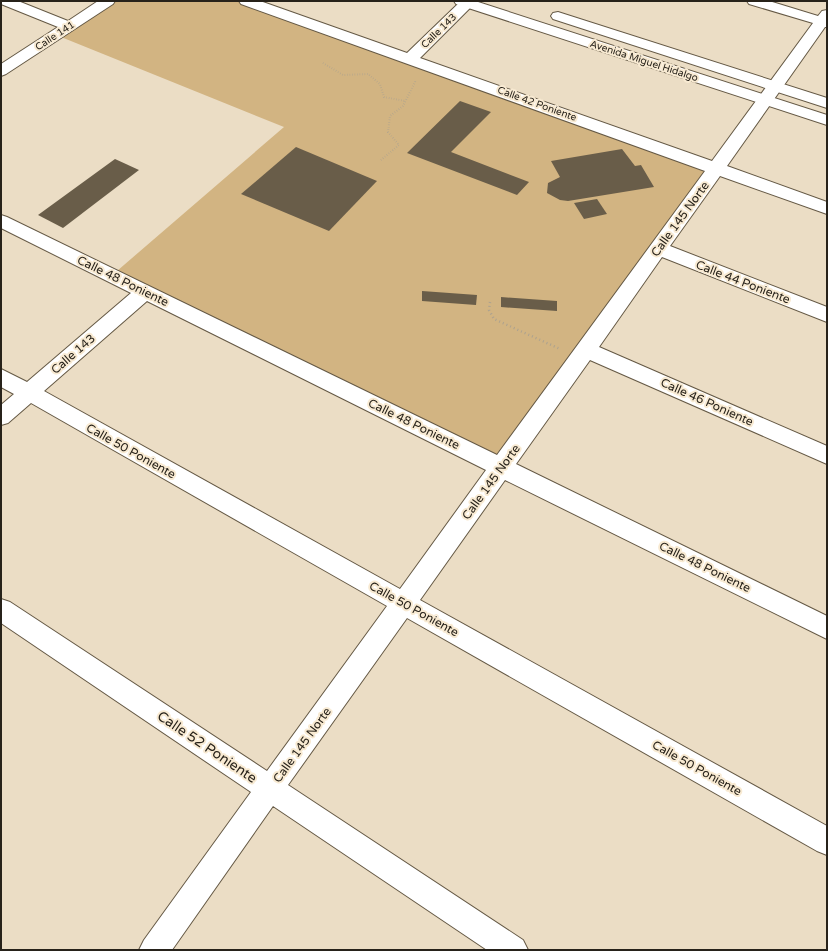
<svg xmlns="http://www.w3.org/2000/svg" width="828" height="951" viewBox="0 0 828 951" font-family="'Varela Round',sans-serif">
<rect width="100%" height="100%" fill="#ebddc5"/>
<polygon fill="#d2b482" points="115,1 237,1 707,169 499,459 117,271 284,127 61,37"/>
<g fill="#695d49">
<polygon points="460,101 491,112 451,152 529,182 517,195 407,153"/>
<polygon points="296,147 377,181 329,231 241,194"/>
<polygon points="622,149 635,166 641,165 654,187 568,201 560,200 547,193 548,183 560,177 551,161"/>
<polygon points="115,159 139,170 63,228 38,215"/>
<polygon points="597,199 607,214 584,219 574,203"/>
<polygon points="422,291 477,295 476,305 422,301"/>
<polygon points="501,297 557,301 557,311 501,307"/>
</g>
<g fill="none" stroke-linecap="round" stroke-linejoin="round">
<g stroke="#655945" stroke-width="2">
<g id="street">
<polygon points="1,1 18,1 68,21 98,1 115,1 113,4 6,74 1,76 1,64 58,27 1,4"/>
<path d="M 239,1 L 260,1 L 407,53 L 461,1 L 473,1 L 474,3 L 472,6 L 420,58 L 712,161 L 813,23 L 749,4 L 747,1 L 769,1 L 818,16 L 822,11 L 827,10 L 827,27 L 825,27 L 727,166 L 827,202 L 827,214 L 720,176 L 670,246 L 827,307 L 827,322 L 662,257 L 599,347 L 827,446 L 827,464 L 590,360 L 516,464 L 827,616 L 827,639 L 505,480 L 420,600 L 827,826 L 827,855 L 817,851 L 407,618 L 288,785 L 523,940 L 528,950 L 487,950 L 273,806 L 172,950 L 139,950 L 144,940 L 251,792 L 1,623 L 1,599 L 10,602 L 267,771 L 387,606 L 31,403 L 8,423 L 1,425 L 1,405 L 14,394 L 1,387 L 1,369 L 27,382 L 131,293 L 1,228 L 1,215 L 7,217 L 497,455 L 705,171 L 241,4 ZM 147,301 L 486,470 L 400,589 L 44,391 Z"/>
</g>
</g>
<g stroke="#655945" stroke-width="2">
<g id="secondary">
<polygon points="454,1 475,1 827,115 827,125 456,4"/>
<polygon points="558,12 827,98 827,108 553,19 551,16 553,13"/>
</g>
</g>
<g stroke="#ada28f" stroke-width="2" stroke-dasharray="0.5 2" stroke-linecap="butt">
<polyline points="323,63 343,75 368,74 380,84 384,97 405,101"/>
<polyline points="381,160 399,145 388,132 390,116 403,106 416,80"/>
</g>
<polyline stroke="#ada28f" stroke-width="2.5" stroke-dasharray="1 3" stroke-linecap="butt" points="490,302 489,310 494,319 560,349"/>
<use href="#street" fill="#fff" fill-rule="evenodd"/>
<use href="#secondary" fill="#fff" fill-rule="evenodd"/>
</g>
<g text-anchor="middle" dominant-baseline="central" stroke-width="4" stroke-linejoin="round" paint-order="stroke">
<g font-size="10" fill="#27221a" stroke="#f8ead2">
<text transform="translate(439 31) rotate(-44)">Calle 143</text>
<text transform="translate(55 36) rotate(-33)">Calle 141</text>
<text transform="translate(644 61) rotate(18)">Avenida Miguel Hidalgo</text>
<text transform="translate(537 104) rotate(20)">Calle 42 Poniente</text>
</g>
<g font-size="12" fill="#27221a" stroke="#f8ead2">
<text transform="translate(680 219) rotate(-54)">Calle 145 Norte</text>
<text transform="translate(123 281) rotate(26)">Calle 48 Poniente</text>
<text transform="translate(743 282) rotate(21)">Calle 44 Poniente</text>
<text transform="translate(73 354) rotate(-41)">Calle 143</text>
<text transform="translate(707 402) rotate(24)">Calle 46 Poniente</text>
<text transform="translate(414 424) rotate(26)">Calle 48 Poniente</text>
<text transform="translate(131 451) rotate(29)">Calle 50 Poniente</text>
<text transform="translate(491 482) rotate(-54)">Calle 145 Norte</text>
<text transform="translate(705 567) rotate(26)">Calle 48 Poniente</text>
<text transform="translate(414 609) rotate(29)">Calle 50 Poniente</text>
<text transform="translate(302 745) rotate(-54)">Calle 145 Norte</text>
<text transform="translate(697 768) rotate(29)">Calle 50 Poniente</text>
</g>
<g font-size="14" fill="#27221a" stroke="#f8ead2">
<text transform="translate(207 747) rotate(34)">Calle 52 Poniente</text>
</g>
</g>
<rect width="828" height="951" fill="none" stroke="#27221a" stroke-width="4"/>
</svg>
